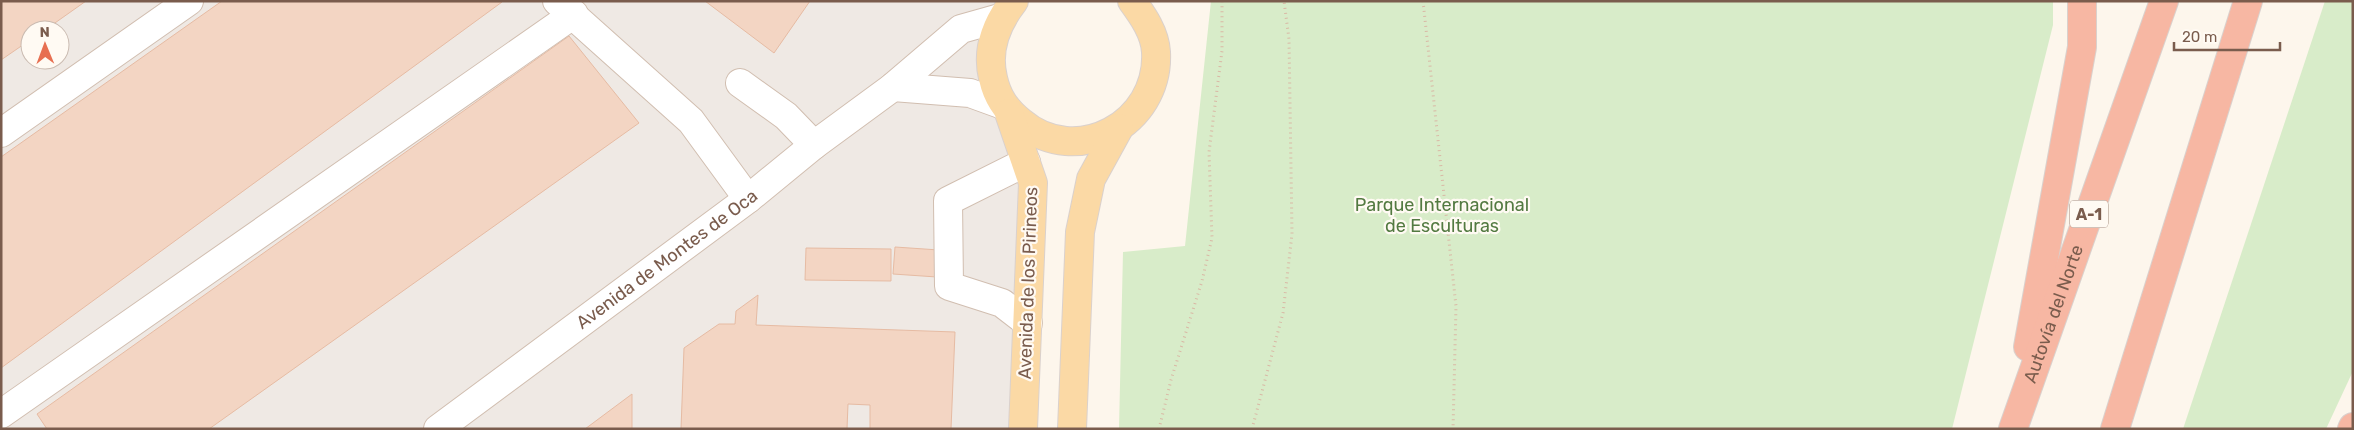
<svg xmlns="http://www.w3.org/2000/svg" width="2354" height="430" viewBox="0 0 2354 430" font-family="Rubik,sans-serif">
<rect width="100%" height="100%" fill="#fdf6ec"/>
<path fill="#efe9e4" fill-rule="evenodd" d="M 1,1 L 1014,1 L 991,45 L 1033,183 L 1023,429 L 1,429 ZM 30,30 L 60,30 L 60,60 L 30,60 Z"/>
<g fill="#d8ecc9">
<polygon points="1211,1 2053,1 2053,25 1952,429 1119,429 1123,252 1185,246"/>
<polygon points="2325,1 2353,1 2353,371 2326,429 2183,429"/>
</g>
<g fill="#f3d5c3" stroke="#e6bba3">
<polygon points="1,1 86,1 45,30 30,30 30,40 1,60"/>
<polygon points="222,1 502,2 1,368 1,157"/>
<polygon points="705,1 810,1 774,53"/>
<polygon points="569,36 639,123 209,429 47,429 37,414"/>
<polygon points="895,247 939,250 937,277 893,274"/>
<polygon points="806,248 891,249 891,281 805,280"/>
<polygon points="758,295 756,325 955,332 951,429 870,429 870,405 848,404 847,429 681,429 684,348 719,324 735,324 736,311"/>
<polygon points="632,394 632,429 585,429"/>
</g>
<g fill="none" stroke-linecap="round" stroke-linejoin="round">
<g stroke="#d1beb0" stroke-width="30">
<g id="minor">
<polyline points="557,1 691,121 748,199"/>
<polyline points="740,83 786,116 814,145"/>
<polyline points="893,87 970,93 1003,105"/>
<polyline points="1,133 189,1"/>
<polyline points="1026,162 948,201 949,286 1002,303 1028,323"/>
<polyline points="1,414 574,14"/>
<path id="s1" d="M 438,429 L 748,199 L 814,145 L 893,87 L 961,29 L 1000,18"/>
</g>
</g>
<g stroke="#dad1cd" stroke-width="30">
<g id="major">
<path d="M 1014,1 C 996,24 986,49 993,78 C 997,97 1006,110 1021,122 C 1076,169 1160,124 1156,52 C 1155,33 1143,16 1132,1"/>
<polyline points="1009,113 1033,183 1023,429"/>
<polyline points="1072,429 1080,232 1091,179 1119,128"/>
</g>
</g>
<g stroke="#dad1cd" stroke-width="30">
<g id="highway">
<polyline points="2028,347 2082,47 2082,1"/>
<path id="s2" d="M 2013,429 L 2164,1"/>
<polyline points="2115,429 2248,1"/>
<polyline points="2352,429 2353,427"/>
</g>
</g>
<g stroke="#d9b8a5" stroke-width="3" stroke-dasharray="1 4" stroke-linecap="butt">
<polyline points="1423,1 1456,306 1453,429"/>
<polyline points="1159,429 1171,380 1202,281 1212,238 1209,152 1222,51 1222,1"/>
<polyline points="1252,429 1283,313 1292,234 1289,39 1284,1"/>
</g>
<use href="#minor" stroke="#fff" stroke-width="28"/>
<use href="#major" stroke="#fbd9a5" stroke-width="28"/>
<use href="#highway" stroke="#f7b7a3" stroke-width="28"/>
</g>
<g text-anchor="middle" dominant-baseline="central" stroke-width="4.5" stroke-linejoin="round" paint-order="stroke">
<rect fill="#fffaf3" stroke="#a28b7f" stroke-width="1" x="2070" y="200.5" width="38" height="27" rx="4"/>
<g font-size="16" font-weight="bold" fill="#7a5c4d">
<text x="2089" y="214">A-1</text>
</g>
<g font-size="18" fill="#537a41" stroke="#fffaf3">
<text x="1442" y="205">Parque Internacional<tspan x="1442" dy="21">de Esculturas</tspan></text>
</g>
<g font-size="18" fill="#7a5c4d" stroke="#fffaf3">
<text stroke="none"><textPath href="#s1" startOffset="285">Avenida de Montes de Oca</textPath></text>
<text transform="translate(1028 283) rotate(-88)">Avenida de los Pirineos</text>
<text stroke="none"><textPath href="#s2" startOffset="122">Autovía del Norte</textPath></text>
</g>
</g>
<rect width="2354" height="430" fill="none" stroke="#7a5c4d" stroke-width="5"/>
<g transform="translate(45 45) rotate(359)"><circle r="24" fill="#fffaf3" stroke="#cabbb1"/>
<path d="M0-4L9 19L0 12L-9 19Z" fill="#e76f51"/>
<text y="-8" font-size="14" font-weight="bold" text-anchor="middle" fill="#7a5c4d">N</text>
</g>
<path d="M2174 42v8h106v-8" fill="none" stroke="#7a5c4d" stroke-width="2.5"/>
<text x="2182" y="42" font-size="15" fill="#7a5c4d" stroke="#fffaf3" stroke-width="4" paint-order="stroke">20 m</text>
</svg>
